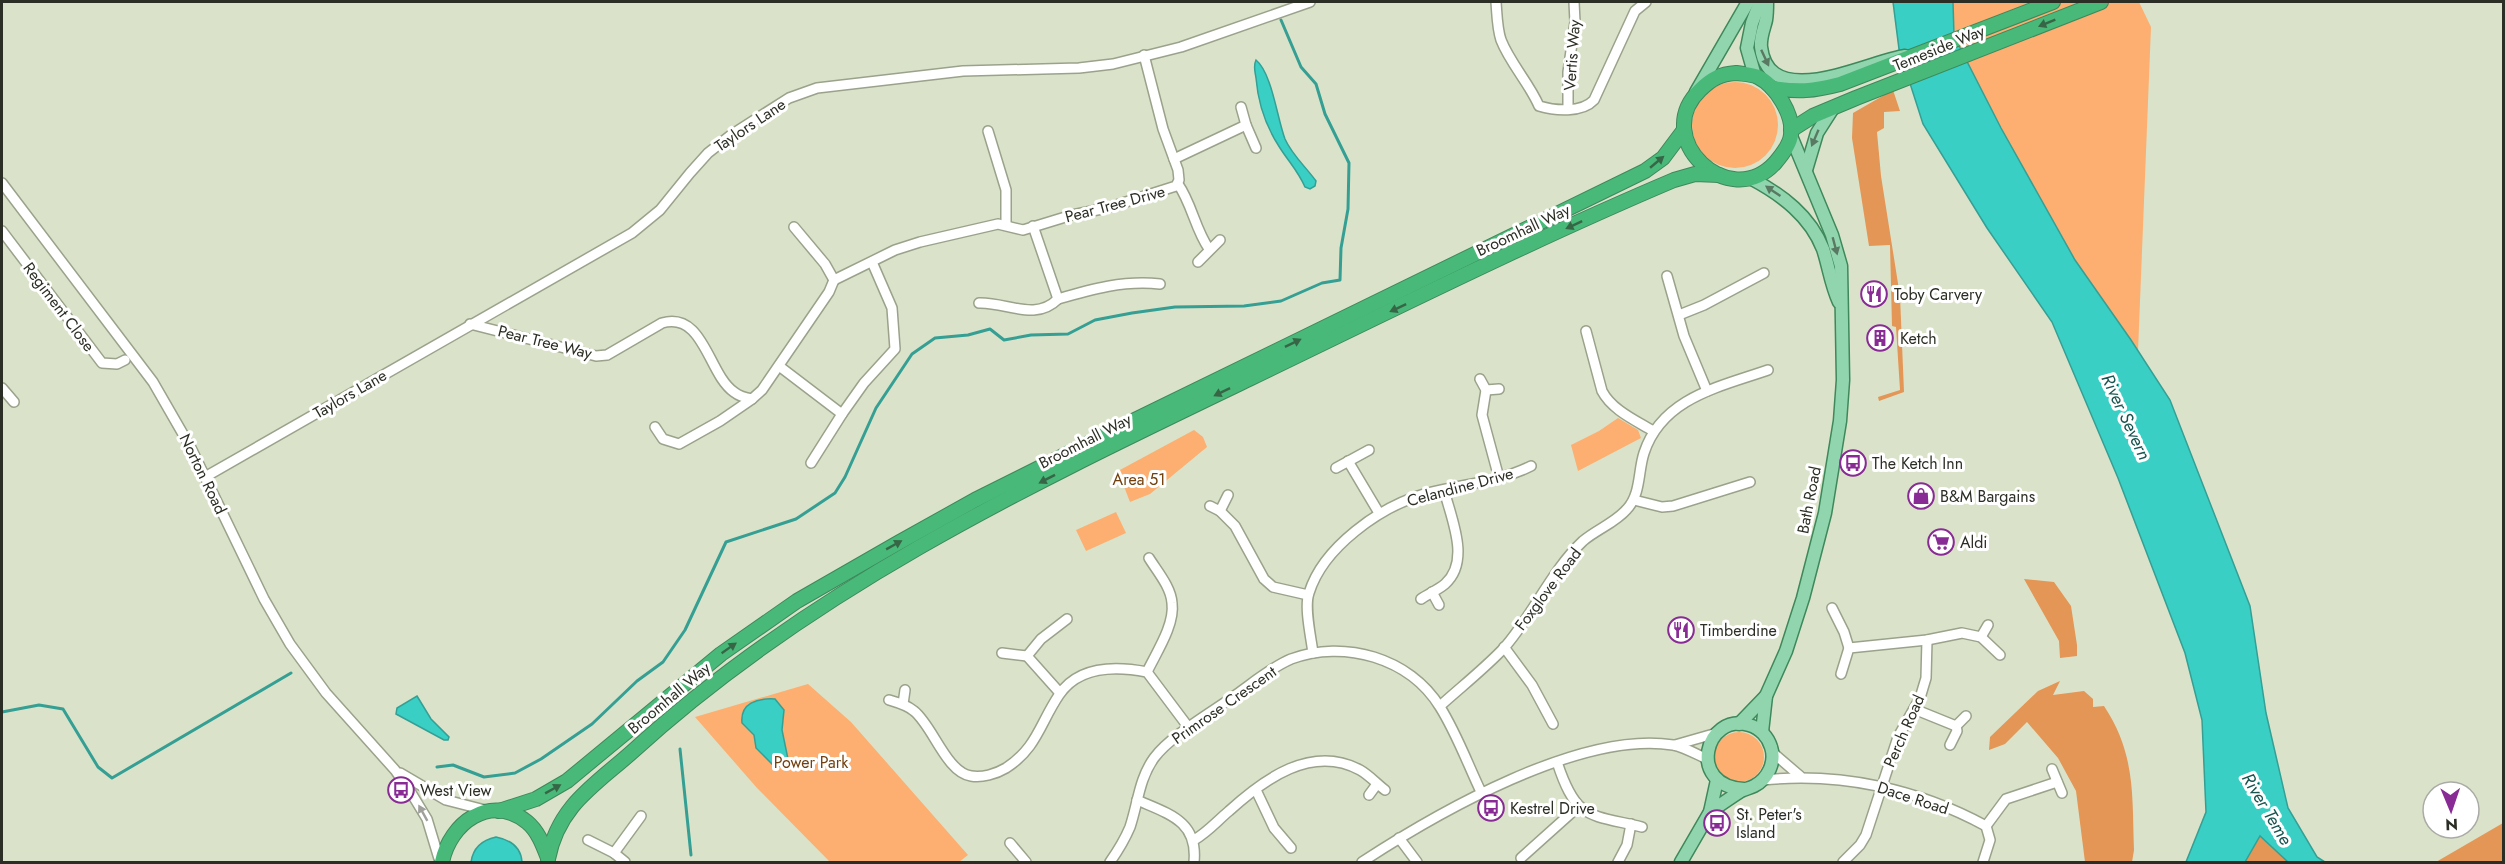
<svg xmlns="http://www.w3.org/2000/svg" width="2505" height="864" viewBox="0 0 2505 864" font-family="Jost,sans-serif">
<rect width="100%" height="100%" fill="#dae3ca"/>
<g fill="#fcaf70">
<polygon points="1953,2 2139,2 2151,27 2138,351 2075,260 2001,128 1954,36"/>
<circle cx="1735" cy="125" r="43"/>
<polygon points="1618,418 1638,430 1641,438 1578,471 1571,445 1599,431"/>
<polygon points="1194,430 1203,437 1207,447 1150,494 1130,502 1118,471"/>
<polygon points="1116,512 1126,533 1086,551 1076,530"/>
<polygon points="808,684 851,722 968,855 959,862 830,862 757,788 695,717"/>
<circle cx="1739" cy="757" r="25"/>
</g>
<g fill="#e39655">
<polygon points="1893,90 1900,111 1884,112 1884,128 1877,132 1881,176 1900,296 1904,392 1879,401 1878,397 1900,390 1896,327 1892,326 1890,245 1869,246 1852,138 1853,113"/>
<polygon points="2024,579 2054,582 2071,606 2077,645 2077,656 2060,658 2059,641"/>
<path d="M 2060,681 L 2053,695 L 2084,691 L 2093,699 L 2093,707 L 2104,706 C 2136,754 2132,796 2134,850 L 2132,862 L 2085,862 L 2076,791 L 2058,758 L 2027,722 L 2005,744 L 1989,750 L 1990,737 L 2038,691 Z"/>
<polygon points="2503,823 2503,862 2436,862"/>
<polygon points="2260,836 2288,862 2245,862"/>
</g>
<g fill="#39cfc4" stroke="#359f94" stroke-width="1.5">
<polygon points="1893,2 1953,2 1954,36 2001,128 2075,260 2131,340 2170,400 2250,606 2266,713 2288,808 2317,857 2325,862 2288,862 2260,836 2245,862 2186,862 2206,812 2202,720 2185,653 2118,478 2052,322 1987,228 1923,124 1899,49"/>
<path d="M 1256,60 C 1272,73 1277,118 1285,139 C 1292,155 1306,167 1316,181 L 1315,186 L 1310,189 L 1305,187 C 1298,171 1289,162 1280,148 C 1266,127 1258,103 1256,78 C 1255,71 1253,66 1256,60 Z"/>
<polygon points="417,696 431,719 449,737 448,740 444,740 396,714 397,708"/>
<path d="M 775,699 L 784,710 L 782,730 L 788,759 L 783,765 L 776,768 L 756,748 L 754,735 L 742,723 C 740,703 757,698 775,699 Z"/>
<path d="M 496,837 C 511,840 521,847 522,862 L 471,862 C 473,848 482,840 496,837 Z"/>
</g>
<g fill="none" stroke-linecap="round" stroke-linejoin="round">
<g stroke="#359f94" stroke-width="3">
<polyline points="2,712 39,705 63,709 98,767 112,778 291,673"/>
<polyline points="680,749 691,855"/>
<polyline points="437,767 453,765 484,777 515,773 541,759 592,724 637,681 663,662 685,630 726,542 796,519 835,493 845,477 876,408 912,354 935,338 968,335 990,329 1004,340 1031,335 1068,334 1095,320 1132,313 1175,307 1244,306 1281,301 1322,283 1340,280 1341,248 1348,209 1349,163 1325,114 1316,84 1301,67 1281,20"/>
</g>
<g stroke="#9aa28b" stroke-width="12">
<g id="minor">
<path d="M 1496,2 C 1497,14 1497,28 1501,40 C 1510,63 1529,83 1539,106 C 1555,111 1582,113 1594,100 L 1635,11 L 1646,2"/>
<polyline points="1241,107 1246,125 1256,148"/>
<polyline points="1568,109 1568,72 1575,22 1574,2"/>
<polyline points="988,131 1006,190 1006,224"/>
<polyline points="1174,159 1246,125"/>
<polyline points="2,183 153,382 191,448 264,599 290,644 326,693 395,770 410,791 427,819 440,862"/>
<path d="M 1178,184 C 1192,204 1195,229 1209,249"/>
<path d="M 1033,226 L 1058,299 C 1092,289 1124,280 1160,284"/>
<polyline points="794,227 825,264 834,280"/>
<polyline points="2,231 102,363 117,364 125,360"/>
<polyline points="1198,262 1220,240"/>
<polyline points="1667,276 1684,336 1707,391"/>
<polyline points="834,280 895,250 920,242 998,224 1023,230 1072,215 1107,208 1176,186 1179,180 1178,170 1163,129 1144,55"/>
<path d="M 979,303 C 1007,302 1035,322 1058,299"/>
<polyline points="1679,315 1704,305 1764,273"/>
<path d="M 470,324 L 596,356 L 607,355 L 662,323 C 704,311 708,374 734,392 C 739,396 746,398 752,399 L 762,390 L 829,292 L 834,280"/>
<path d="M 1586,331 L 1602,391 C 1612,410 1635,420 1653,431"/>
<polyline points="779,366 842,414 811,463"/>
<polyline points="1480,379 1486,390 1482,415 1499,478"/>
<polyline points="2,388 14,402"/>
<polyline points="1486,390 1499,389"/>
<polyline points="842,414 864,383 895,349 892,308 872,262"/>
<polyline points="655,427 663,439 679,444 720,421 752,399"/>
<polyline points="1348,461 1379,513"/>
<polyline points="1336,468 1369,450"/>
<polyline points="205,477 632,233 660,210 690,173 708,153 731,135 789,98 817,88 963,71 1079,68 1113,64 1181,47 1310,2"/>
<polyline points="1634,500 1662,507 1673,506 1750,482"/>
<polyline points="1210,506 1220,511 1235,526 1264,579 1273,587 1308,595"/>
<polyline points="1220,511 1228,495"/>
<polyline points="1432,592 1439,605"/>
<path d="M 1421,599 C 1428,594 1438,590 1445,584 C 1471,561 1451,518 1444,490"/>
<polyline points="1832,608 1844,632 1849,648"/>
<polyline points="1981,637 1988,625"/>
<polyline points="1504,647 1532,685 1553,724"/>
<polyline points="1002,653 1027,656"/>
<path d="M 1313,653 C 1311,637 1304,607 1309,593 C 1323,547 1380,507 1424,494 C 1460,484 1497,483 1531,466"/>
<path d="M 1147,672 C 1156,653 1175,625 1172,603 C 1171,587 1157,571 1149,558"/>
<polyline points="1841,674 1849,648 1927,640 1962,633 1981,637 2000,655"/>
<polyline points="1060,693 1027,656 1041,639 1067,619"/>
<path d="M 889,700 C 899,703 907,705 914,711 C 933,726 946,772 971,776 C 982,778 996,774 1006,768 C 1037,748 1040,723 1059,695 C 1079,665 1116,666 1147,672 L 1189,728"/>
<polyline points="903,704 905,690"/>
<path d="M 1440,706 C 1461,687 1484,669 1504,648 C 1533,615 1551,571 1583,541 C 1597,529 1615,523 1627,509 C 1641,494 1638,471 1644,453 C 1662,398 1719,387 1768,370"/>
<polyline points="1914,709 1956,726 1957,731 1950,745"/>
<polyline points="1956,726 1966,716"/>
<polyline points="1675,745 1717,733"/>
<polyline points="1772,752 1800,776"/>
<path d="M 1557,762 C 1576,820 1588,814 1642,827"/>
<polyline points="2052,769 2062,793"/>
<polyline points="400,773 446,800 485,810"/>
<path d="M 1763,780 C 1841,772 1918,789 1986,826 L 1990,840 L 1983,862"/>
<polyline points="1256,790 1274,828 1291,848"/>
<polyline points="1369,795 1377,784"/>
<path d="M 1137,800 C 1169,814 1198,821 1194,862"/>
<polyline points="1986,826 2006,799 2057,782"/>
<polyline points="1399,838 1417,862"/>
<polyline points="588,840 614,853 625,862"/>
<path d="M 1194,840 C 1208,832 1217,821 1229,811 C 1264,779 1312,744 1360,770 C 1369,775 1377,784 1385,790"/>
<polyline points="1010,843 1026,862"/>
<polyline points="614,853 641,816"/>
<polyline points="1521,858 1579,806"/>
<path d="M 1110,862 C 1117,852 1125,839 1130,827 C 1138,803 1139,779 1154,758 C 1171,735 1214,711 1237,694 C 1254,682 1272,667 1291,659 C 1344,639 1410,658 1440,707 C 1457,734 1468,765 1482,794"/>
<path d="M 1362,862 C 1437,813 1581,730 1673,745 C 1684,747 1696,754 1707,759"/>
<polyline points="1618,862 1627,845 1631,824"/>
<polyline points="1843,862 1860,845 1866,835 1898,737 1920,698 1926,678 1927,640"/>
</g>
</g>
<g stroke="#3e885b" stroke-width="15">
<g id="major">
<path d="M 1767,2 C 1767,7 1767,14 1766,20 C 1764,29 1760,37 1761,47 C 1769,114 1869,61 1905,56"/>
<polyline points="1755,76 1747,48 1752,23 1760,2"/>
<polyline points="1696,92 1748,2"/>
<polyline points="1806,170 1817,133 1833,108"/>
<path d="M 1752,179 C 1782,195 1810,216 1823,249 C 1829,267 1831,285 1839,302"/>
<polyline points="1739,724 1766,696"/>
<polyline points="1762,732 1766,696 1786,651 1803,598 1825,513 1840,421 1843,380 1841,266 1832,235 1791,136"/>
<path d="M 1710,812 C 1720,805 1730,798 1741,791 C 1745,789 1750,788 1754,786 C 1768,779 1776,762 1771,747 C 1768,737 1760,728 1749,725 C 1705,712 1686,786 1744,789"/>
<polyline points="1681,862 1710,812 1717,780"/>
</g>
</g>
<g stroke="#3e885b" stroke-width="16">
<g id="highway">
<path d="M 1736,73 C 1743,74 1752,74 1758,77 C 1776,86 1794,115 1791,135 C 1790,145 1781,156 1775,163 C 1729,213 1650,138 1700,90 C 1711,79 1720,74 1736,73 Z"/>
<path d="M 1772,88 C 1799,92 1813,91 1840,84 L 2053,2"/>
<polyline points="1791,130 1813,116 1856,98 2101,2"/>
<polyline points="499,811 536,799 567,781 721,654 797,601 898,543 975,500 1135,420 1645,171 1663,158 1684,130"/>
<path d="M 548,859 C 558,806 595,785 632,752 C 811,588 1033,483 1249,379 C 1390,311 1530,241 1674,180 L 1695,174 L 1719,175"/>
<path d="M 442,862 C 450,823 490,793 527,822 C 538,831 543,845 548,858"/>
</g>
</g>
<use href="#minor" stroke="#fff" stroke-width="9"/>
<use href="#major" stroke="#91d5af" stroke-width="12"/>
<use href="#highway" stroke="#48b979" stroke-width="14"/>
</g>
<defs><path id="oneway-solid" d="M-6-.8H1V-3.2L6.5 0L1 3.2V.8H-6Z" transform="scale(1.5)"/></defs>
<g fill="#376646">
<use href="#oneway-solid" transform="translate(2047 23) rotate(158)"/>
<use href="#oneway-solid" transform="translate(1657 162) rotate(-40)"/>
<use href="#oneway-solid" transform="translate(1574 225) rotate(155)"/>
<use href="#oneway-solid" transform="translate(1398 308) rotate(155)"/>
<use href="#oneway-solid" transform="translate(1293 343) rotate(-26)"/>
<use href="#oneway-solid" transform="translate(1222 392) rotate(154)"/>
<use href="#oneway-solid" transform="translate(1047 479) rotate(153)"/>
<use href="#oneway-solid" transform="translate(894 545) rotate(-29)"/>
<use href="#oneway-solid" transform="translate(729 648) rotate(-35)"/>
<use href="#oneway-solid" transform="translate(553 789) rotate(-29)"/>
</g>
<g fill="#597963">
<use href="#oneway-solid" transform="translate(1765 58) rotate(65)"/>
<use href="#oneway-solid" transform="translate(1815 138) rotate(113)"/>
<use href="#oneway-solid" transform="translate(1773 191) rotate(-146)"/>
<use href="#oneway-solid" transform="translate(1835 246) rotate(75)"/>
</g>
<use fill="#a0a19c" href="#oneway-solid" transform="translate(423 813) rotate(-119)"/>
<defs>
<g id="restaurant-ring" transform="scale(1.35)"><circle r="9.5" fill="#fff" stroke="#892b95" stroke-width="1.5"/><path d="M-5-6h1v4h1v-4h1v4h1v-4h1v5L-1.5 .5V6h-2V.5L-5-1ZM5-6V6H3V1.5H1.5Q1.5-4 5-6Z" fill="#892b95"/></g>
<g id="building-ring" transform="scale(1.35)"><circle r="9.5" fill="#fff" stroke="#892b95" stroke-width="1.5"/><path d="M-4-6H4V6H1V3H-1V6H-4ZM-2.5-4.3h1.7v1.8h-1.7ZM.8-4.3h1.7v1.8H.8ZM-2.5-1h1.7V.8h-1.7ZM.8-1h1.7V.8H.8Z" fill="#892b95"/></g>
<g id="bus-ring" transform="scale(1.35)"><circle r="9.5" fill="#fff" stroke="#892b95" stroke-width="1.5"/><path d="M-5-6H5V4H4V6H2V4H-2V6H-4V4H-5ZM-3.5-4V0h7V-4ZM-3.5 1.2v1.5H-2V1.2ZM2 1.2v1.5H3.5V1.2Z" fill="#892b95"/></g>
<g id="shop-ring" transform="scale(1.35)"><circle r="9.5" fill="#fff" stroke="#892b95" stroke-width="1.5"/><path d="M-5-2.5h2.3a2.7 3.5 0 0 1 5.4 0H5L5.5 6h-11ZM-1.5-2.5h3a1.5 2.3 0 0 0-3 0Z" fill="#892b95"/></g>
<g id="supermarket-ring" transform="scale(1.35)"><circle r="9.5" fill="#fff" stroke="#892b95" stroke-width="1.5"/><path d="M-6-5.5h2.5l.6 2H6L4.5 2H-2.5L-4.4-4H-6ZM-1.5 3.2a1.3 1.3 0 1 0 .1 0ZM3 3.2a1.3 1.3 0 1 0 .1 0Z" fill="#892b95"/></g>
</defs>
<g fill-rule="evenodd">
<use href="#restaurant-ring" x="1874" y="294"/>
<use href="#building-ring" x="1880" y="338"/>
<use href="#bus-ring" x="1853" y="463"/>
<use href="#shop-ring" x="1921" y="496"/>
<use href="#supermarket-ring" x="1941" y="542"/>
<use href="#restaurant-ring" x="1681" y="630"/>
<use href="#bus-ring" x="401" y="790"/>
<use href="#bus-ring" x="1491" y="808"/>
<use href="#bus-ring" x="1717" y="823"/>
</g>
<g text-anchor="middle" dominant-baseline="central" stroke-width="6" stroke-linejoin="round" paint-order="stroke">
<g font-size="16" fill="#2b2e24" stroke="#fff">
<text transform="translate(1939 48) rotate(-22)">Temeside Way</text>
<text transform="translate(1572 55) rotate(-86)">Vertis Way</text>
<text transform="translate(750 125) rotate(-34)">Taylors Lane</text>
<text transform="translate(1115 204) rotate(-15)">Pear Tree Drive</text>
<text transform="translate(1523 230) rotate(-25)">Broomhall Way</text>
<text transform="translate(59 307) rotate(53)">Regiment Close</text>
<text transform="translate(545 342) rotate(14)">Pear Tree Way</text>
<text transform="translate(350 394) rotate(-30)">Taylors Lane</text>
<text transform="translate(1085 441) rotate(-27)">Broomhall Way</text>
<text transform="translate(203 474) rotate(64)">Norton Road</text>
<text transform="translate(1460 487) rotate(-15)">Celandine Drive</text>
<text transform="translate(1809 500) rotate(-79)">Bath Road</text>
<text transform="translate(1548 589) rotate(-53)">Foxglove Road</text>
<text transform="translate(669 698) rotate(-40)">Broomhall Way</text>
<text transform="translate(1224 705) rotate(-35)">Primrose Crescent</text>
<text transform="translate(1904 731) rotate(-66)">Perch Road</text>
<text transform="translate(1913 798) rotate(18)">Dace Road</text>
</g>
<g font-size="16" fill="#2b2e24" stroke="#fff" text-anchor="start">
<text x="1894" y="294">Toby Carvery</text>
<text x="1900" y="338">Ketch</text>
<text x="1872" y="463">The Ketch Inn</text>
<text x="1940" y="496">B&amp;M Bargains</text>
<text x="1960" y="542">Aldi</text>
<text x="1700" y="630">Timberdine</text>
<text x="420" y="790">West View</text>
<text x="1510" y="808">Kestrel Drive</text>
<text x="1736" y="814">St. Peter's<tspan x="1736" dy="18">Island</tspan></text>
</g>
<g font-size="16" fill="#72400e" stroke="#fff">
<text x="1139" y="479">Area 51</text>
<text x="811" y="762">Power Park</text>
</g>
<g font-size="18" font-style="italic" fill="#185550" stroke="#fff">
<text transform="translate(2126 417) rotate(65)">River Severn</text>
<text transform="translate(2267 809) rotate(59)">River Teme</text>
</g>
</g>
<rect width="2505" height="864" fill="none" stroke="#2b2e24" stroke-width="6"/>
<g transform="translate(2451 810) rotate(178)"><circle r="28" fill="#ffffff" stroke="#aaaba7" stroke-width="1.5"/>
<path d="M0-4.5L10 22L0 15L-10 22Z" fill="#892b95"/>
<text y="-9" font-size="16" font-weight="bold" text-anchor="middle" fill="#2b2e24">N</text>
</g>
</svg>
